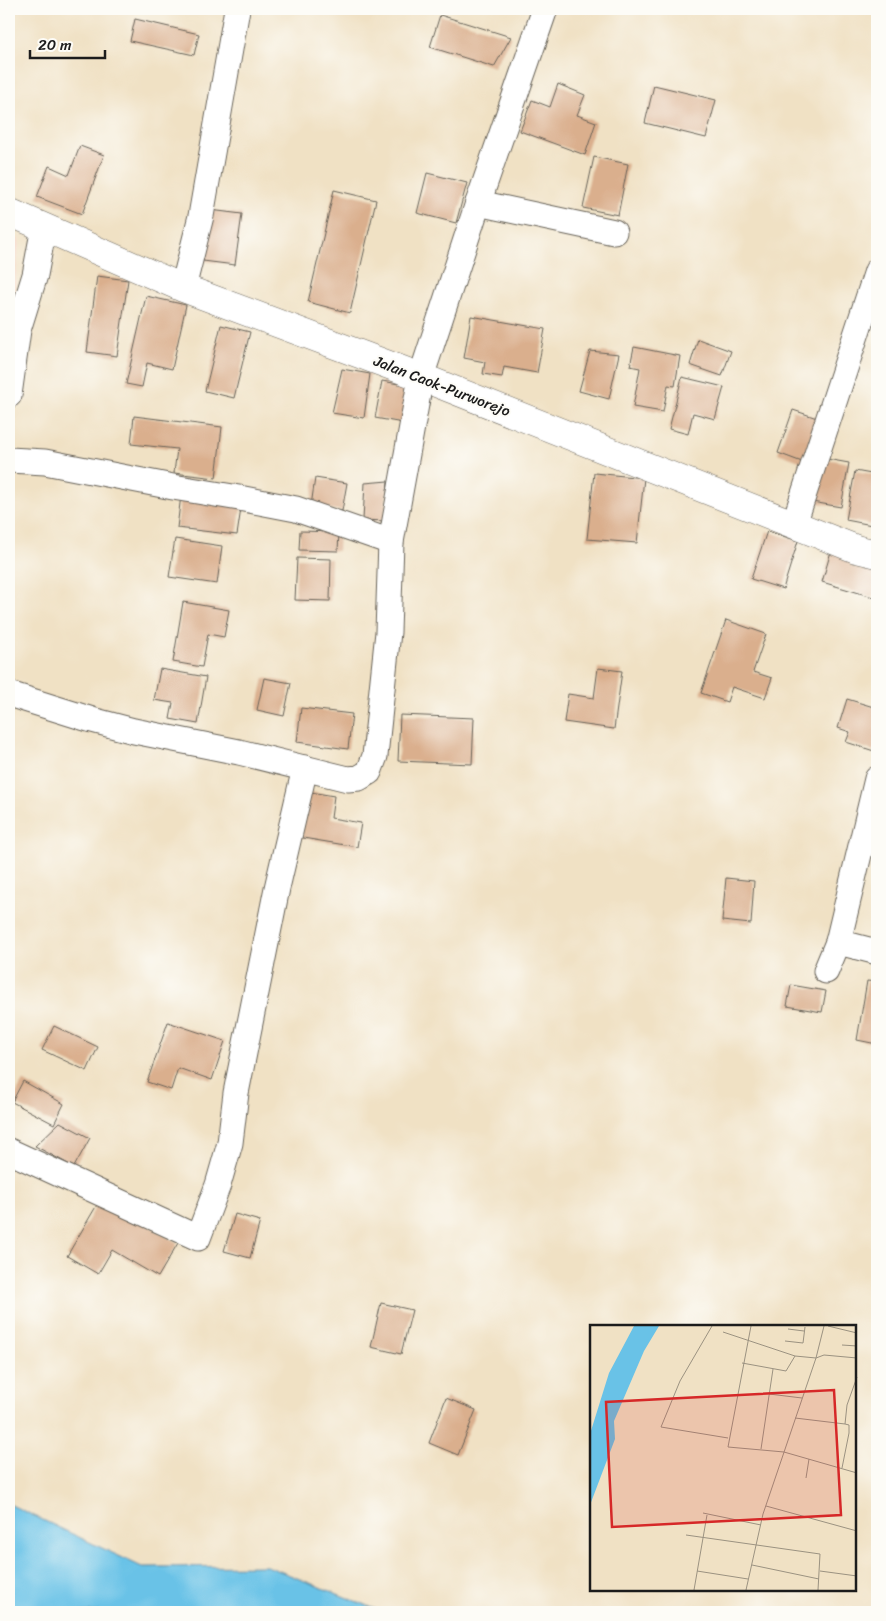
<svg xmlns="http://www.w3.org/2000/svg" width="886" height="1621" viewBox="0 0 886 1621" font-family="Sriracha,sans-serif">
<rect width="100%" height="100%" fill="#fdfcf7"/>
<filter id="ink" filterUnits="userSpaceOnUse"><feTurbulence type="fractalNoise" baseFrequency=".02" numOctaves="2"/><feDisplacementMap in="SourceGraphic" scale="10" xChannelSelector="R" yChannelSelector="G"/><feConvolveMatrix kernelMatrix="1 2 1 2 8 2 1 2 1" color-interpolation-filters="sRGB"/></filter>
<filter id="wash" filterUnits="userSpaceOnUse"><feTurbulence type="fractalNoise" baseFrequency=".0096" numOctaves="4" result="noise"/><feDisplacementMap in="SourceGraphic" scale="20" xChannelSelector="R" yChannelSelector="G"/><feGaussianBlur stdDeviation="1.12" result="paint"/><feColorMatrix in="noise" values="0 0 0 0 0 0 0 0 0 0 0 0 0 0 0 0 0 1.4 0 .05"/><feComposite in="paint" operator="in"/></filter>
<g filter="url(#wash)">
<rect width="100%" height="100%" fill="#f0e1c4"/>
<polygon fill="#f7d1c6" points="9,238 19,239 12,316 9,315"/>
<polygon fill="#69c2e7" stroke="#426f82" points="9,1504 142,1567 267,1566 383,1612 9,1612"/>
<g id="blocks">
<g fill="#daaf8d">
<polygon points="440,15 511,37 494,67 430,47"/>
<polygon points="135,19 199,34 194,55 130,41"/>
<polygon points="558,84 585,95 577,115 596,122 585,155 520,131 532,100 550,107"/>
<polygon points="654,85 716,100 706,138 645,123"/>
<polygon points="80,146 104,155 82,214 37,197 49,166 69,175"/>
<polygon points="594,157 628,164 618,215 583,208"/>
<polygon points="427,173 467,183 456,223 417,213"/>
<polygon points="334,190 376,200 350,313 308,302"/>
<polygon points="210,210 242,214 235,265 203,261"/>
<polygon points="97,276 128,280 117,356 87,352"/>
<polygon points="146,296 186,305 172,369 147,363 142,387 126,384"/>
<polygon points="471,316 545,329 537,373 504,367 502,377 483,374 485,362 464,358"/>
<polygon points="221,325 250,332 234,398 205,391"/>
<polygon points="698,339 731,351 722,376 690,365"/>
<polygon points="634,347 680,356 675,386 668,385 663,412 633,407 640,368 630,366"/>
<polygon points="590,351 619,354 609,399 579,391"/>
<polygon points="342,369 370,374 364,418 332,413"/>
<polygon points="682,377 724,387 715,419 693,413 688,434 669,429"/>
<polygon points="382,381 410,386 403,423 375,418"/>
<polygon points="793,410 817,418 802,462 778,453"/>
<polygon points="134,416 222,427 216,478 174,473 177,449 131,444"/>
<polygon points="821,458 849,463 841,507 812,502"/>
<polygon points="855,471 877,475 877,526 846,520"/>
<polygon points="594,473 644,478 637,543 587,539"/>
<polygon points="315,478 347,483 342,511 311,506"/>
<polygon points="388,481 385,521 363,520 365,483"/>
<polygon points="181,495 242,502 237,535 177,528"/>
<polygon points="300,531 339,532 338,551 299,550"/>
<polygon points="767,531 798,541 783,589 751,579"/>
<polygon points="175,539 222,546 217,584 169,577"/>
<polygon points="832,548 877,561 877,584 873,597 822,582"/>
<polygon points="297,558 331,559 330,601 295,600"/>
<polygon points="183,602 229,610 224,637 208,634 202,667 173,662"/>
<polygon points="726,620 766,634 753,672 772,678 765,698 732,687 727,702 701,693"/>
<polygon points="598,668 622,671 614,729 564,722 568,694 594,698"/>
<polygon points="160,669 206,677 198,724 170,719 173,703 154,700"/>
<polygon points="264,678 291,683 284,716 257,710"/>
<polygon points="847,699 877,708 877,741 874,751 846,742 850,732 838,728"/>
<polygon points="301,708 352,714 348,749 297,742"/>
<polygon points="400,715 474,718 472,764 398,761"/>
<polygon points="305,791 334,796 331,818 361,823 357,847 297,837"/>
<polygon points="726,878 754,881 751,924 722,921"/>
<polygon points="876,919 877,919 877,940 873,939"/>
<polygon points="867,981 877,982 877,1044 857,1040"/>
<polygon points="791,985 826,991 822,1012 787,1006"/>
<polygon points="168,1022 225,1041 212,1080 178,1068 171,1090 147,1082"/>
<polygon points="54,1026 98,1047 87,1071 42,1050"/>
<polygon points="23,1081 64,1104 54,1124 12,1102"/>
<polygon points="60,1122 90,1138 74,1167 35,1146"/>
<polygon points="101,1198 178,1243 158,1277 112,1250 98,1274 67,1256"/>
<polygon points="235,1214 260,1221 250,1258 224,1251"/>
<polygon points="381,1303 412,1310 401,1354 371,1347"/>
<polygon points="446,1398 476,1410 458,1455 429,1443"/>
</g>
</g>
</g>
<g filter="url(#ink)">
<use href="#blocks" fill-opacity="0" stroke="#666157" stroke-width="1"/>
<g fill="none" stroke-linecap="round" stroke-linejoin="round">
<g stroke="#666157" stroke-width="27">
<g id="street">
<polyline points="478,203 614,232"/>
<polyline points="183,288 201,216 237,9"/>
<polyline points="9,395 18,330 35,275 44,227"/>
<polyline points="9,460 45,462 173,487 239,498 296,509 391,542"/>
<polyline points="794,524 877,271"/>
<polyline points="9,694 92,720 134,731 239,752 348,779 359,778 369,772 375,756 388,632 391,542 421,377 478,203 545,9"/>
<polyline points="838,942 877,952"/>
<polyline points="826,971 838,942 877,779"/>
<polyline points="9,1151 198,1238 218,1185 230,1143 236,1093 277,888 305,768"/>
</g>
</g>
<g stroke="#666157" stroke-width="29">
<polyline id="secondary" points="9,212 183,288 421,377 856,549 877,554"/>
</g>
<use href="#street" stroke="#fff" stroke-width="25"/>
<use href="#secondary" stroke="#fff" stroke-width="28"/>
</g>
</g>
<g text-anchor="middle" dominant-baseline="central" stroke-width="4" stroke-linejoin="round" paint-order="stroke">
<g font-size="15" fill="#1c1c1c" stroke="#fdfcf7">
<text transform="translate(442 386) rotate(21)">Jalan Caok-Purworejo</text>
</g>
</g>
<g transform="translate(590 1325)">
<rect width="266" height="266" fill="#f0e1c4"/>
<path d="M 44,1 L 69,1 L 54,26 L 24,96 L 25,114 L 0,180 L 0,109 L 19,48 Z" fill="#69c2e7"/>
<path fill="none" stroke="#9b9281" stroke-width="1" d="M 122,1 L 90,56 L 71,102 L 138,113M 161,1 L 138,122 L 194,127 L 267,148M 238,1 L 267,8M 198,4 L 214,6M 133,7 L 205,31 L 226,33 L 234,1M 195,16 L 213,18 L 215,2M 252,20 L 267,21M 152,38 L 196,46 L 205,31M 179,69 L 212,73M 205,93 L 255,99M 171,124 L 183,44M 252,143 L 259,108 L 259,100 L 255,99 L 257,80 L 267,52M 216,153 L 219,134M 176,181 L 267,206M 113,188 L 171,200M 96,210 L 230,229 L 228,265M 162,240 L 229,254M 107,246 L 158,254M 230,246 L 267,251M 104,265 L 117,190M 156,265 L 173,189 L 226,33 L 234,30 L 267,33"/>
<path fill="#d62828" fill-opacity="0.15" stroke="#d62828" stroke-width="2.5" d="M 244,65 L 251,190 L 22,202 L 16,77 Z"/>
<rect width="266" height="266" fill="none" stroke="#1c1c1c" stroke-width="2.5"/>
</g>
<rect width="886" height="1621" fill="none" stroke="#fdfcf7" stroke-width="30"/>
<path d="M30 50v8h75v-8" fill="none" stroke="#1c1c1c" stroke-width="2.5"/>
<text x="38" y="50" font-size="15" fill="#1c1c1c" stroke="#fdfcf7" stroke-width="4" paint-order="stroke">20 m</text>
</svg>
